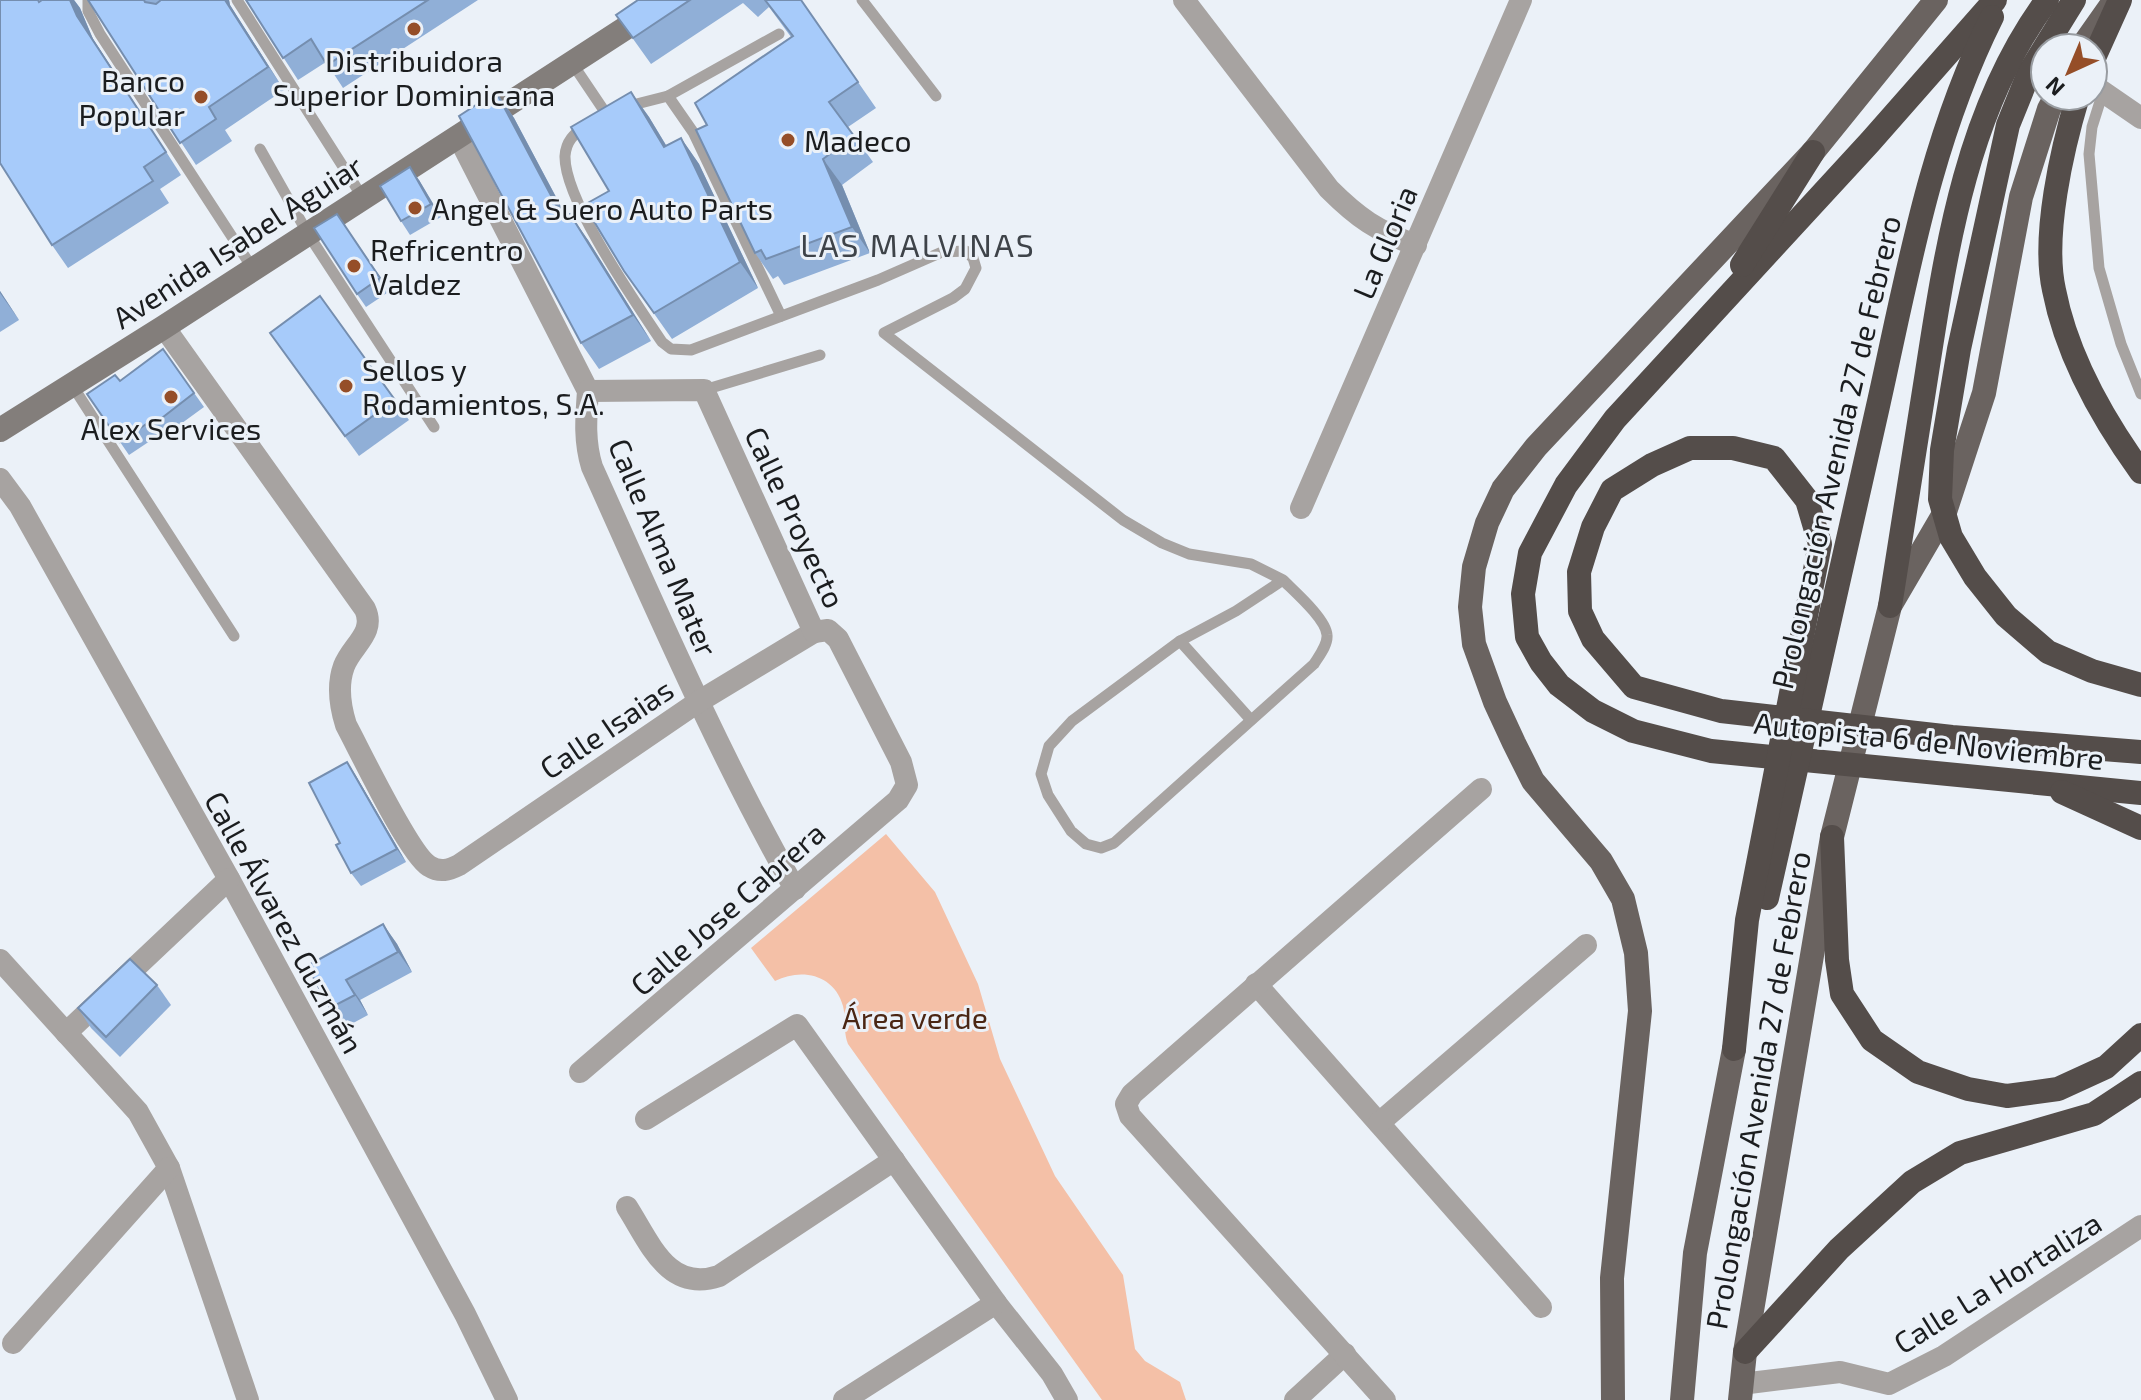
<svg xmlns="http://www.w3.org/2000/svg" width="2141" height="1400" viewBox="0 0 2141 1400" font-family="'Exo 2',sans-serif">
<rect width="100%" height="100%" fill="#ebf1f8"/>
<path fill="#f4c0a7" d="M 886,834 L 935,892 L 978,984 L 1000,1059 L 1055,1176 L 1123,1275 L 1135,1349 L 1145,1361 L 1180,1382 L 1186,1400 L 1102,1400 L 848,1044 C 843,1031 846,1018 843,1006 C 834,974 801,968 775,981 L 751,948 Z"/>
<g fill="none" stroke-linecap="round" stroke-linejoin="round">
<g stroke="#a7a3a1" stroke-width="11">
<polyline points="88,0 88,11 100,34 253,269"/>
<polyline points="237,0 363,198"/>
<polyline points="862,0 936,96"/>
<polyline points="572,63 605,112 668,96 693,132 781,316"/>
<polyline points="2103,92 2092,127 2089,154 2099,268 2121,344 2141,394"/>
<polyline points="668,96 779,34"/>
<path d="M 585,126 C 574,134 566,141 565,156 C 564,200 636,303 662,342 L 671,349 L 691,350 L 878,280 L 942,252 L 966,251 L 973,258 L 976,268 L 965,289 L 953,298 L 884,333 L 1123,520 L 1162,543 L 1189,554 L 1251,564 L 1283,580 L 1236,611 L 1180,641 L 1072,721 L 1049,746 L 1041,774 L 1048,795 L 1071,831 L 1086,844 L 1101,848 L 1114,843 L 1314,664 C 1319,656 1328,645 1327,635 C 1326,619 1295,592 1283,580"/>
<polyline points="260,149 308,234 434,427"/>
<polyline points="72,385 234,636"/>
<polyline points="704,390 820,355"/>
<polyline points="1180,641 1251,720"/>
</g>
<g stroke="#a7a3a1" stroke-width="22">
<path d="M 1184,0 L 1329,189 C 1358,218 1377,231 1416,245"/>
<polyline points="2093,85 2141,118"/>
<path d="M 458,136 L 588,391 C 586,418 584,441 592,467 C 656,609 718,753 795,889"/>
<path d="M 164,327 L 365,609 C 376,633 352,645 344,666 C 337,685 340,706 346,725 C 360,751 409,854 429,866 C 440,873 449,870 459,865 L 698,702 L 814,632"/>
<polyline points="0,479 20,506 229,879 465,1314 507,1400"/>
<polyline points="1301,508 1521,0"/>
<polyline points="0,960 138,1112 169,1168 248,1400"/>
<polyline points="1256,984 1541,1307"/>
<polyline points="66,1033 229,879"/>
<polyline points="580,1072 898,800 907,785 901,762 838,639 828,630 814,632 704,390 588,391"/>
<polyline points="646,1119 797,1025 996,1303 1052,1374 1067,1400"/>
<polyline points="1379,1123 1586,945"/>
<path d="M 627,1207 C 650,1243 668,1293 719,1276 L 894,1160"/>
<polyline points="13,1343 169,1168"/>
<polyline points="1741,1384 1840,1372 1889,1384 1944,1356 2141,1226"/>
<polyline points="844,1400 996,1303"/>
<polyline points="1295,1400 1345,1354"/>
<polyline points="1385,1400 1130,1116 1126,1104 1132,1094 1481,789"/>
</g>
<polyline stroke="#837e7b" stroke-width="24" points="0,430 164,327 669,0"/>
<g stroke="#6a6360" stroke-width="24">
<polyline points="2081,48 2112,4"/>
<polyline points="1613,1400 1612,1278 1640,1011 1636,953 1623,899 1601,861 1533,781 1514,743 1495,702 1474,644 1470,607 1474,567 1487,523 1503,489 1536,447 1813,152 1936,0"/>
<polyline points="1682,1400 1695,1253 1734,1049"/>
<polyline points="1740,1400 1745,1352 1832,837 1890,606 1945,512 1984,393 2021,197 2049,109 2056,96"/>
</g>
<g stroke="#544d4a" stroke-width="24">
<polyline points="1995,0 1870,142 1615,419 1566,485 1530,553 1523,594 1527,637 1541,662 1559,685 1593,711 1633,731 1711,751 2141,793"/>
<polyline points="2074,0 2029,73 2008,125 1959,349 1942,450 1940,499 1951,537 1975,577 2006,616 2048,652 2092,671 2141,685"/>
<polyline points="2093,60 2120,0"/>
<path d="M 2078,96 C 2062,149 2042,236 2054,290 C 2067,357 2102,418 2141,472"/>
<polyline points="1742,265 1813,152"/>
<path d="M 1890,606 C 1902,528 1914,450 1927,372 C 1947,243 1968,107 2047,0"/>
<polyline points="2062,792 2141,828"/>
<polyline points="1832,837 1837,960 1842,994 1872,1040 1918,1072 1968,1089 2007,1096 2058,1089 2106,1067 2141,1035"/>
<path d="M 1767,898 C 1804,734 1841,570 1878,406 C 1908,272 1930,141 1992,17"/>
<polyline points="1734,1049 1747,920 1820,544 1807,500 1774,458 1733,448 1690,448 1652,465 1612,490 1593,527 1579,572 1580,611 1593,639 1634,687 1721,711 1952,737 2141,752"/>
<polyline points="1745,1352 1839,1249 1912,1182 1960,1153 2094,1114 2141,1083"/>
</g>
</g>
<g fill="#90afd7">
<polygon points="0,0 39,0 40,1 42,0 74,0 80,8 93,39 181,175 160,189 169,203 68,268 52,245"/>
<polygon points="88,0 229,0 230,5 284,90 225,130 232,141 196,165"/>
<polygon points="246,0 478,0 343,88 326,62 298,80"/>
<polygon points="638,0 801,0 876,108 848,127 873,162 842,185 870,253 784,285 778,276 773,279 755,253 791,37 769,7 758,17 743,3 651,64 616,15"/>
<polygon points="496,92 514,118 566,216 588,240 651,341 599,369 581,343"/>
<polygon points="631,92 649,117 666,145 681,138 699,164 758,288 672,339 624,271"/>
<polygon points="419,180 441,217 410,235 401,221"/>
<polygon points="337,214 390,291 366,307 357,294"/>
<polygon points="0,291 19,320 0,332"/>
<polygon points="320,296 409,420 359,456 270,333"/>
<polygon points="163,349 204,407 167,434 165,431 129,455 87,394 120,381"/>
<polygon points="347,762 356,776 406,862 361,886 351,873"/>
<polygon points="383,924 397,944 412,972 360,1000 368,1015 344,1028 330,1008 307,966"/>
<polygon points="157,985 171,1005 120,1057 91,1028 78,1008"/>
</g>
<g fill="#758eaf">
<polygon points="70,0 74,0 80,8 93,39 181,175 77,16"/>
<polygon points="225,0 229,0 230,5 284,90"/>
<polygon points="496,92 514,118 581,244 563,218"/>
<polygon points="631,92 649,117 682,172 664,147"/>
<polygon points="681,138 699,164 758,288 740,262"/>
<polygon points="823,159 842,185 870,253 852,227"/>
<polygon points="410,167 419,180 441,217 431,204"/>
<polygon points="570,214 588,240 651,341 633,315"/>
<polygon points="0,291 19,320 0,293"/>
<polygon points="347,762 356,776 406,862 397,849"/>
<polygon points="383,924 397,944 412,972 398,952"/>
<polygon points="346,980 360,1000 368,1015 355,995"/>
</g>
<g fill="#a7cbfa" stroke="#758eaf" stroke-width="2">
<polygon points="0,0 38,0 39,2 42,0 70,0 77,16 166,152 144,167 153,181 52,245 0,163"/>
<polygon points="88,0 144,0 145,2 156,4 161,0 225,0 268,67 209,107 216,119 180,143"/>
<polygon points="246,0 428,0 327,65 311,39 283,58"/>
<polygon points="638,0 690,0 633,38 616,15"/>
<polygon points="765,0 801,0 858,82 829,102 854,136 823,159 852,227 766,259 761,250 755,253 696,130 707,125 695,103 793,36"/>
<polygon points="496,92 563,218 570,214 633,315 581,343 459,116"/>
<polygon points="631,92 664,147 681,138 740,262 654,313 624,271 584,205 609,191 571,127"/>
<polygon points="410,167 431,204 401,221 380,186"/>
<polygon points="337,214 380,278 357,294 314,228"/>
<polygon points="320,296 395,400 345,436 270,333"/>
<polygon points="163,349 194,393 158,421 155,418 120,442 87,394 115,375 120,381"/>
<polygon points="347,762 397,849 351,873 336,845 340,843 309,783"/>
<polygon points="383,924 398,952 346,980 355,995 330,1008 307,966"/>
<polygon points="130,959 157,985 106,1037 78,1008"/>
</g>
<g fill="#954e28" stroke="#ebf1f8" stroke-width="3">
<circle cx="414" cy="29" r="8"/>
<circle cx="201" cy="97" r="8"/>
<circle cx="788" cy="140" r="8"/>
<circle cx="415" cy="208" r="8"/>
<circle cx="354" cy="266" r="8"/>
<circle cx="346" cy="386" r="8"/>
<circle cx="171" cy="397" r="8"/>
</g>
<g text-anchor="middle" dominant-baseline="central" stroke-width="6" stroke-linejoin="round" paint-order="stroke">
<g font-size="30" fill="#1b1d1f" stroke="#ebf1f8" text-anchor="start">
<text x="414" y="60" text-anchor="middle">Distribuidora<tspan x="414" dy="34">Superior Dominicana</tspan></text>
<text x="185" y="80" text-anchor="end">Banco<tspan x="185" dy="34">Popular</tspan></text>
<text x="804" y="140">Madeco</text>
<text x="431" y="208">Angel &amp; Suero Auto Parts</text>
<text x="370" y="249">Refricentro<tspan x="370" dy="34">Valdez</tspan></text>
<text x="362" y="369">Sellos y<tspan x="362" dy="34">Rodamientos, S.A.</tspan></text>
<text x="171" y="428" text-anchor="middle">Alex Services</text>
</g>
<g font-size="30" fill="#1b1d1f" stroke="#ebf1f8">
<text transform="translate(237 241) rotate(-33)">Avenida Isabel Aguiar</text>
<text transform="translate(1384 242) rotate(-67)">La Gloria</text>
<text transform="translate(1835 452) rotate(-77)">Prolongación Avenida 27 de Febrero</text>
<text transform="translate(796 517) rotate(65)">Calle Proyecto</text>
<text transform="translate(664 547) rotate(67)">Calle Alma Mater</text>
<text transform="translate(606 728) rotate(-34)">Calle Isaias</text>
<text transform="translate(1929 740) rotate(6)">Autopista 6 de Noviembre</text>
<text transform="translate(727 908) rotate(-41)">Calle Jose Cabrera</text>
<text transform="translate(285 922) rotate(61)">Calle Álvarez Guzmán</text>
<text transform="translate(1757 1090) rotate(-80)">Prolongación Avenida 27 de Febrero</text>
<text transform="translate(1997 1282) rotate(-32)">Calle La Hortaliza</text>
</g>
<g font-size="30" fill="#4a2613" stroke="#ebf1f8">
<text x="915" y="1017">Área verde</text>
</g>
<g font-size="32" letter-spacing="2" fill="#3e4349" stroke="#ebf1f8">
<text x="918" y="244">LAS MALVINAS</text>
</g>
</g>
<g transform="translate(2069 72) rotate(224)"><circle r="38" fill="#ebf1f8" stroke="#989ca1" stroke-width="2"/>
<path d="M0-6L14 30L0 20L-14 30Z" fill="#954e28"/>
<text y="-12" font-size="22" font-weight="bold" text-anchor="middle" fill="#1b1d1f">N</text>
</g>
</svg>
